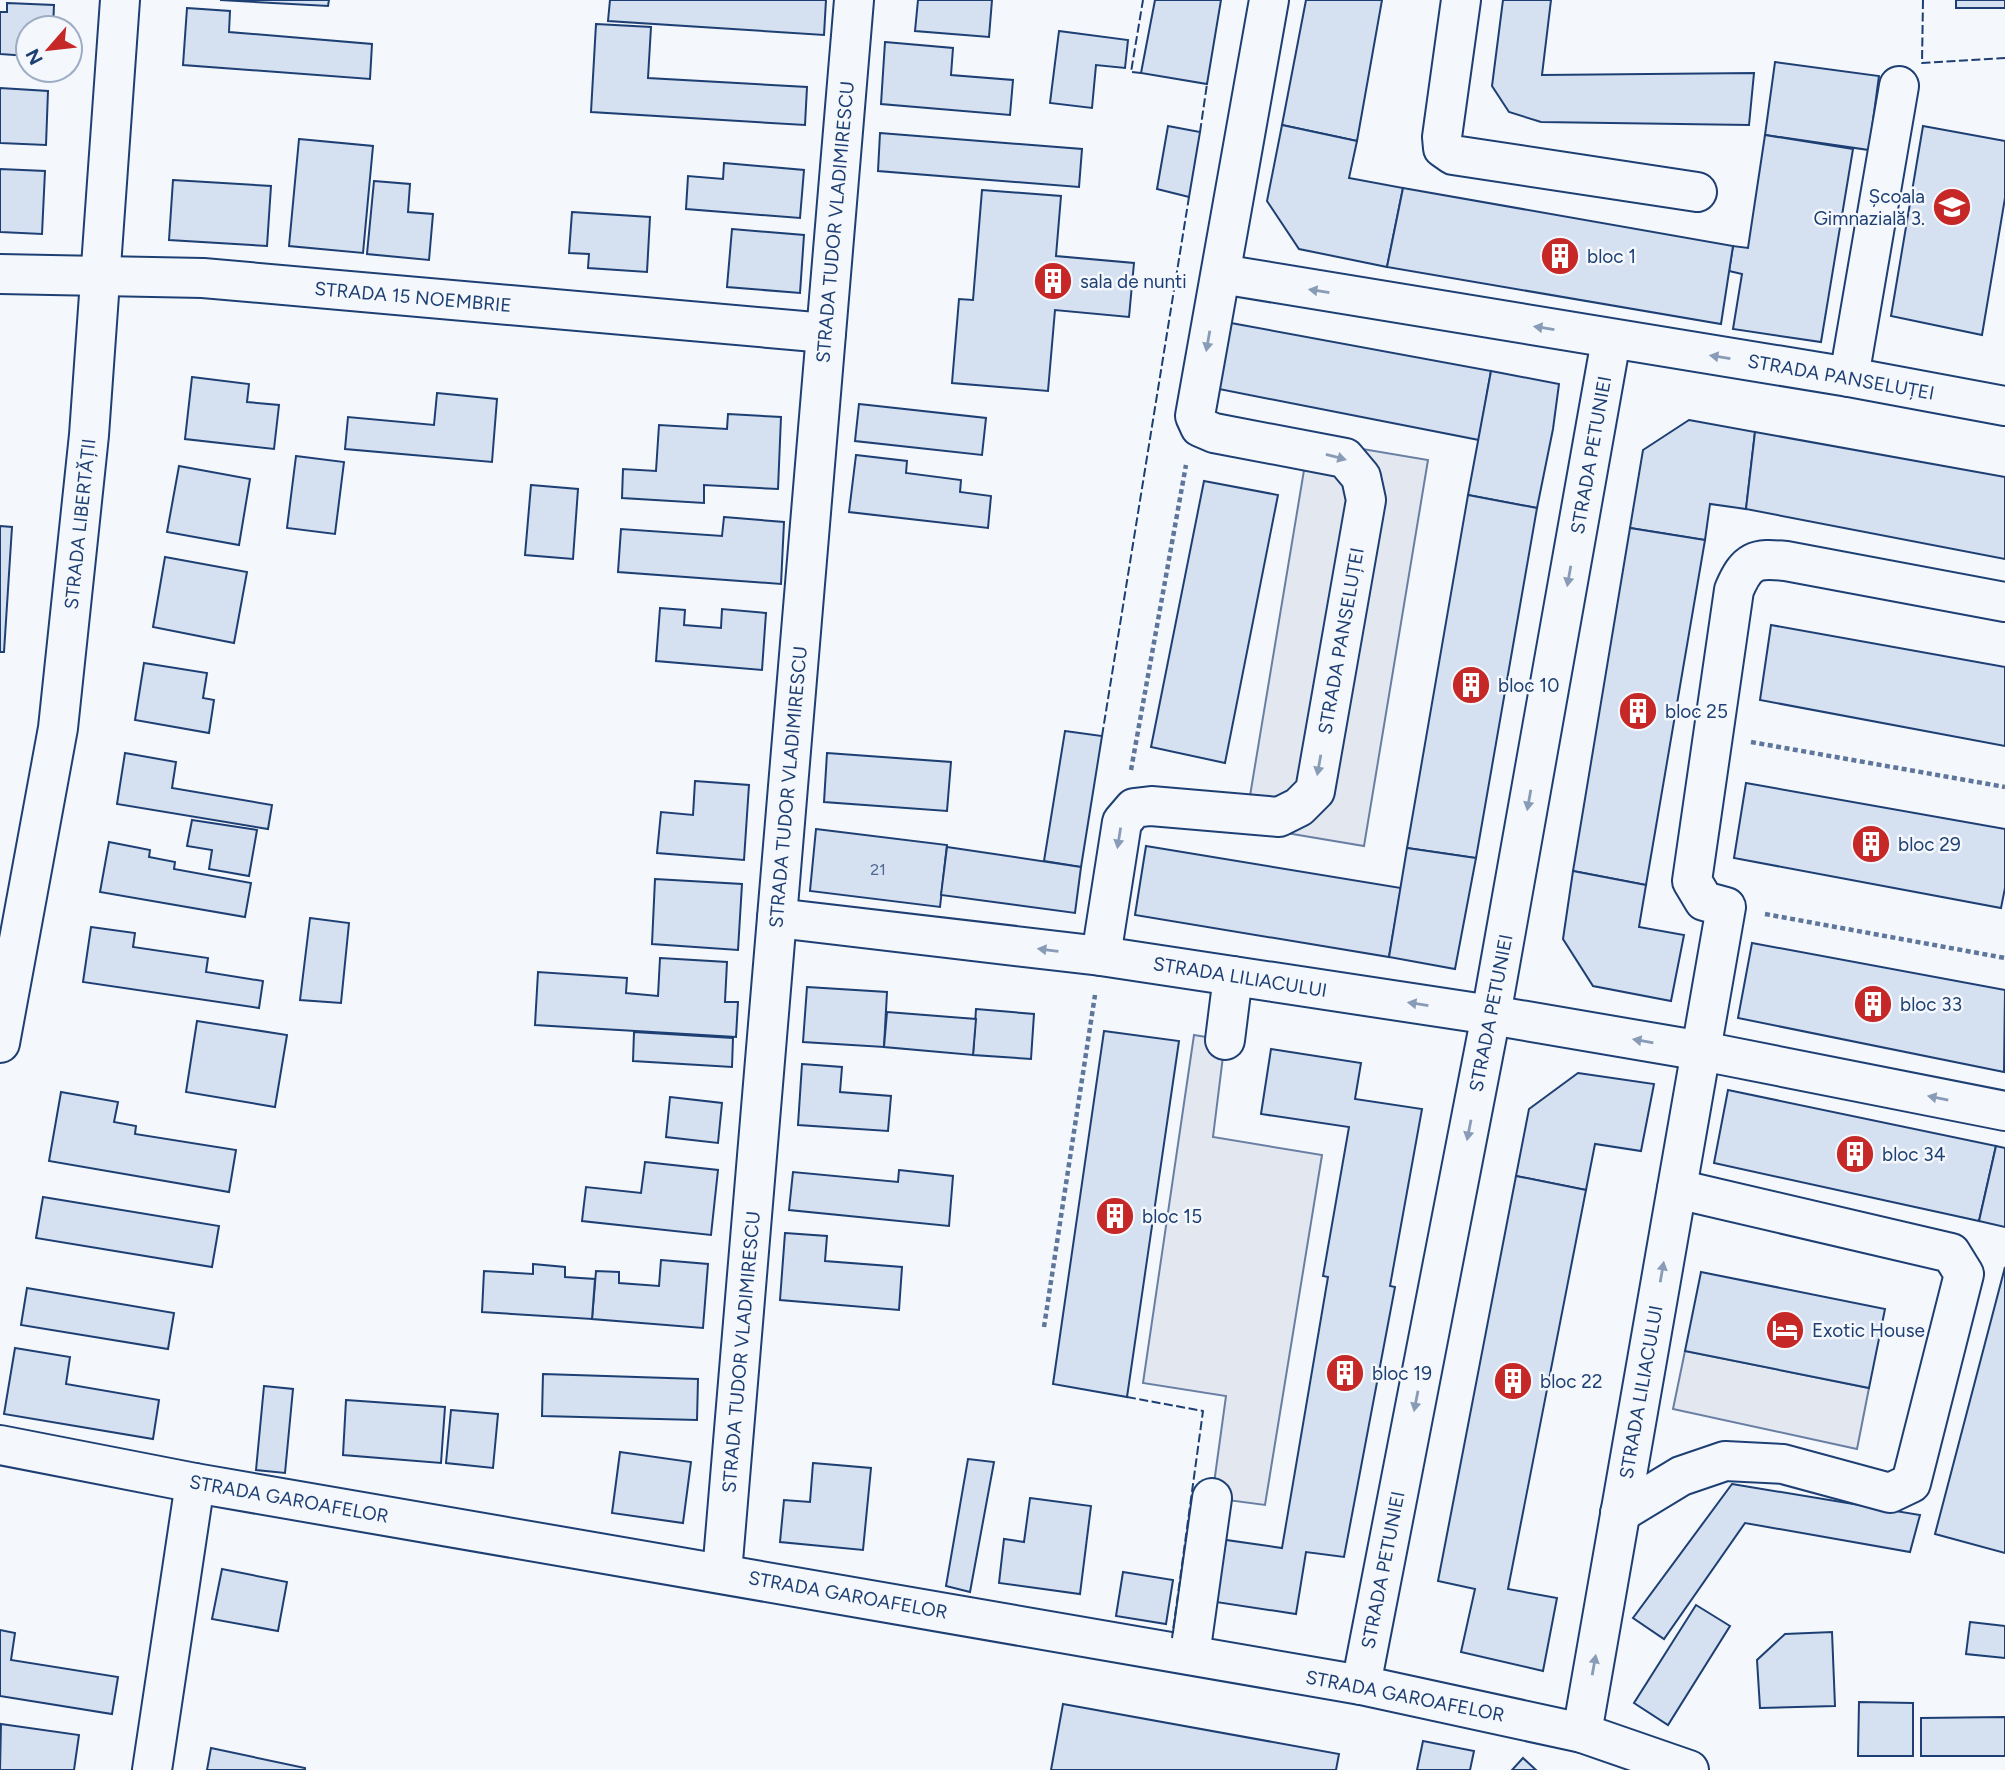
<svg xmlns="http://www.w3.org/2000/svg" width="2005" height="1770" viewBox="0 0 2005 1770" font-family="Figtree,sans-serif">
<rect width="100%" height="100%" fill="#f4f7fb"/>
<g fill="#e3e8f0" stroke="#687fa3" stroke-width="2">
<polygon points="1309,440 1428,460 1364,846 1245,826"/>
<polygon points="1194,1035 1225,1040 1213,1137 1322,1155 1265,1505 1212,1498 1226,1396 1143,1383"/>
<polygon points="1685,1351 1869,1388 1857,1449 1673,1409"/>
</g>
<g fill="#d5e0f0" stroke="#1d3f73" stroke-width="2">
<polygon points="220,0 329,0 328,6"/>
<polygon points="610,0 826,0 824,35 608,21"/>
<polygon points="918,0 992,0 989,37 915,31"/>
<polygon points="1155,0 1221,0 1207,84 1141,73"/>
<polygon points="1306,0 1382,0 1357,141 1282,125"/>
<polygon points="1503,0 1551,0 1542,75 1754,73 1749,125 1541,122 1509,112 1492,86"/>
<rect x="1956" y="0" width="49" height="8"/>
<polygon points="7,3 54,5 53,28 28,28 28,56 0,54 0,12 7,12"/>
<polygon points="187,8 230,11 229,32 372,44 370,79 183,65"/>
<polygon points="596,24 651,27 648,78 807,87 805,125 591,112"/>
<polygon points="1059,31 1128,40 1125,68 1096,65 1092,108 1050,103"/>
<polygon points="885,42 953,48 951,75 1013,80 1010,115 881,104"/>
<polygon points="1775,62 1879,76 1869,150 1765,135"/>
<polygon points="0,88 48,91 46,145 0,143"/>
<polygon points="1282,125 1357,141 1349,178 1403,188 1387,267 1299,249 1267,201"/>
<polygon points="1168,126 1200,132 1189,197 1157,189"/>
<polygon points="1923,126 2005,141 2005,198 1982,335 1891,316"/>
<polygon points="880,133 1082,149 1079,187 878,171"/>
<polygon points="1765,135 1853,149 1821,342 1733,329 1742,274 1729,271 1733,246 1748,248"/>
<polygon points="299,139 373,146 363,253 289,246"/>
<polygon points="724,163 804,170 800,218 686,209 688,176 723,179"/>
<polygon points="0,169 45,171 42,234 0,232"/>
<polygon points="173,180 271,186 267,246 169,240"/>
<polygon points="374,181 410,184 408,212 433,214 429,260 367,254"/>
<polygon points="1403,188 1733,246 1721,324 1387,267"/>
<polygon points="982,190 1061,196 1056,256 1134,263 1129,317 1055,310 1048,391 952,383 959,299 973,300"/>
<polygon points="572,212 650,217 647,272 588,268 589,254 569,253"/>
<polygon points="732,229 804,235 800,293 727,287"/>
<polygon points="1231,323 1491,371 1479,440 1219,389"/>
<polygon points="1491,371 1559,384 1553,429 1537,508 1468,495"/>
<polygon points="192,377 249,384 247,402 279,405 274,449 185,439"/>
<polygon points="437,393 497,399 492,462 345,449 348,417 434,425"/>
<polygon points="859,404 986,418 982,455 855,441"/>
<polygon points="728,414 781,417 778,489 704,485 704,503 622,498 623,469 656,471 659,425 727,429"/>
<polygon points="1689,420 1755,432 1746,509 1710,504 1705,540 1630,528 1643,450"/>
<polygon points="1755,432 2005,477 2005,559 1746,509"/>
<polygon points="856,455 907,461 906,473 961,480 960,492 991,496 988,528 849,512"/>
<polygon points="296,456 344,462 335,534 287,528"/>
<polygon points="179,466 250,479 239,545 167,532"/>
<polygon points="1204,481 1278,495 1225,763 1151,747"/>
<polygon points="531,485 578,489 573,559 525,555"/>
<polygon points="1468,495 1537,508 1476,858 1407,848"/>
<polygon points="724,517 784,522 781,584 618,572 621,529 722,536"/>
<polygon points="0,526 12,527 4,652 0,652"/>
<polygon points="1630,528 1705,540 1646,885 1573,871"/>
<polygon points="165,557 247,572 234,643 153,627"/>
<polygon points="660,608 685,610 684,625 721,628 722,609 766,613 762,670 656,661"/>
<polygon points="1771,625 2005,667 2005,746 1760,700"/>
<polygon points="144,663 207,673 203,698 214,700 209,733 135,720"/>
<polygon points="1065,731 1102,736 1081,867 1044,861"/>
<polygon points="125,753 176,762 172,788 272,805 268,829 117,804"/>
<polygon points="827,753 951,762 947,811 824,802"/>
<polygon points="695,781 749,785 744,860 657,853 661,812 693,815"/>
<polygon points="1746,783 2005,829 2005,888 2001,908 1734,858"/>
<polygon points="192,820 257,830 249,876 209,869 212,850 187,846"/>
<polygon points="816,829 947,845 940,907 810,891"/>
<polygon points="109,842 150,850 149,857 175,862 174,869 251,883 245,917 100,892"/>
<polygon points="1146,846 1401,888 1389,957 1135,915"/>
<polygon points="947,847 1081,867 1075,913 941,895"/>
<polygon points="1407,848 1476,858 1455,969 1389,957"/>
<polygon points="1573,871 1646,885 1639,927 1684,935 1671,1001 1593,986 1563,939"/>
<polygon points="655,879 742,884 738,950 652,944"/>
<polygon points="310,918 349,923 341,1003 300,1000"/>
<polygon points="91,927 135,933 133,947 208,958 206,972 263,981 259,1008 83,982"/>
<polygon points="1752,943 2005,990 2004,1072 1738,1018"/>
<polygon points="660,958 727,962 725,1002 738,1002 736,1037 535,1025 538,972 627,978 626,993 658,996"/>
<polygon points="807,987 887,992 884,1047 803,1042"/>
<polygon points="976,1009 1034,1014 1031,1059 973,1055"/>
<polygon points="887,1012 976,1019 973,1055 884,1047"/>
<polygon points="197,1021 287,1035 275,1107 186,1092"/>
<polygon points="1104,1031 1179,1041 1127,1397 1053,1384"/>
<polygon points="634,1032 733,1038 732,1067 633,1061"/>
<polygon points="1271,1049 1361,1063 1355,1099 1422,1109 1390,1286 1395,1287 1344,1557 1306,1552 1296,1614 1216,1602 1226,1540 1282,1548 1328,1277 1323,1276 1349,1127 1261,1114"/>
<polygon points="802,1064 842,1067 840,1092 891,1096 888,1131 798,1125"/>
<polygon points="1578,1073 1654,1084 1641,1151 1595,1144 1586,1190 1516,1176 1529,1109"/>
<polygon points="1728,1090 1996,1146 1979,1221 1714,1163"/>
<polygon points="61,1092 118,1102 114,1122 136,1126 135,1134 236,1150 229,1192 49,1161"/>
<polygon points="670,1097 722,1103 718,1143 666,1137"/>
<polygon points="1996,1146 2005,1148 2005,1227 1979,1221"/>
<polygon points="645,1162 718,1170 711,1235 582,1221 586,1187 641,1193"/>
<polygon points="899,1170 953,1176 949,1226 789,1210 793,1172 898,1182"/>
<polygon points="1516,1176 1586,1190 1508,1589 1557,1598 1543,1671 1461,1652 1475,1589 1438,1581"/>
<polygon points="43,1197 219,1226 212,1267 36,1238"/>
<polygon points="785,1233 827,1236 825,1261 902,1267 899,1310 780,1300"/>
<polygon points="661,1260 708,1264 703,1328 592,1319 596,1271 619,1272 619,1283 659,1286"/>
<polygon points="533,1264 565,1267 565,1277 595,1279 592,1319 482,1312 484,1271 533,1274"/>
<polygon points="2005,1267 2005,1553 1935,1534"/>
<polygon points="1701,1272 1885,1309 1869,1388 1685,1351"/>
<polygon points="27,1288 174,1313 168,1349 21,1325"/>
<polygon points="15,1348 70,1357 66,1384 159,1400 153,1439 4,1414"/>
<polygon points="543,1374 698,1379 697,1420 542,1416"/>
<polygon points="264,1386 293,1389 285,1473 256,1470"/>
<polygon points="346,1400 445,1407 441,1463 343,1455"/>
<polygon points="451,1410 498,1414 493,1468 446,1463"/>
<polygon points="620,1452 691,1462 683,1523 612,1513"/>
<polygon points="968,1459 994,1462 970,1592 946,1586"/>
<polygon points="813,1463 871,1468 863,1550 780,1542 784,1500 810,1502"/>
<polygon points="1732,1484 1920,1515 1910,1552 1745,1523 1664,1639 1633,1618"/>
<polygon points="1030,1498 1091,1506 1080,1594 999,1583 1004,1539 1024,1542"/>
<polygon points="222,1569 287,1582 278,1631 212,1619"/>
<polygon points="1123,1572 1173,1580 1166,1624 1116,1616"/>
<polygon points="1696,1605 1730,1626 1668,1725 1634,1703"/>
<polygon points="1970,1622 2005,1626 2005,1658 1966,1654"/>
<polygon points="0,1630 15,1633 11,1660 118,1677 112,1714 0,1696"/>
<polygon points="1832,1632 1835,1706 1760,1708 1757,1660 1785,1634"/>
<polygon points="1859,1702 1913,1703 1913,1756 1858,1756"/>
<polygon points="1063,1704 1339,1754 1336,1770 1051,1770"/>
<polygon points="2005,1717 2005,1756 1921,1756 1921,1718"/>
<polygon points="1,1724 79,1735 74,1770 0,1770"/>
<polygon points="1423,1741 1474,1751 1470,1770 1417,1770"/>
<polygon points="211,1748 305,1768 305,1770 207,1770"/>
<polygon points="1523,1758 1536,1770 1512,1770"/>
</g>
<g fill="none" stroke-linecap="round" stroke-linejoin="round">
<g stroke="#1d3f73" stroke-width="42">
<g id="minor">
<polyline points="1461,0 1442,137 1443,148 1453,155 1697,192"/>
<polyline points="0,274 203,278 826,333"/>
<polyline points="1221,274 1849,377 2005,406"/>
<polyline points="1849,377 1899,86"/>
<polyline points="777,918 1101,956 1491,1015 1702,1051 2005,1111"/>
<polyline points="1101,956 1122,822 1134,808 1151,806 1279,817 1299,807 1315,791 1366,500 1361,477 1345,458 1214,433 1200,427 1195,416 1269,0"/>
<polyline points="1225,1040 1233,976"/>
<polyline points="0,1043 58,728 89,435 120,0"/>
<polyline points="0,1445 195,1483 1361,1685 1582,1733 1689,1770"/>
<polyline points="1620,1513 1681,1476 1725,1461 1783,1464 1890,1493 1911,1483 1964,1274 1951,1253 1677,1189"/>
<polyline points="722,1573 854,0"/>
<polyline points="1190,1655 1212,1498"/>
<polyline points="1361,1685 1491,1015 1611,340"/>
<path d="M 1582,1733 L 1726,907 L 1704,901 L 1692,881 L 1734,590 C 1747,560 1755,558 1786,561 L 2005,602"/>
<polyline points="152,1770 195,1483"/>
</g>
</g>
<g stroke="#5e769c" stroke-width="4.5" stroke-dasharray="5 3.5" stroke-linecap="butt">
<polyline points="1751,742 2005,787"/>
<polyline points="1131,770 1186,465"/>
<polyline points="1765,914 2005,958"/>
<polyline points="1044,1327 1095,995"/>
</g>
<use href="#minor" stroke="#f4f7fb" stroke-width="38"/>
<g stroke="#1d3f73" stroke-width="2" stroke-dasharray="9 3.5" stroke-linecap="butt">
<polyline points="1923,0 1922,63 2005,58"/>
<polyline points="1141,73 1131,72 1143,0"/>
<polyline points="1200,132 1207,84"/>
<polyline points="1102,736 1189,197"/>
<polyline points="1127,1397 1203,1411 1172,1638"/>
</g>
</g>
<defs><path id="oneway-solid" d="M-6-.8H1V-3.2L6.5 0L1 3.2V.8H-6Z" transform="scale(1.75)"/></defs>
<g fill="#889bb7">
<use href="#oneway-solid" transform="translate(1319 291) rotate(-171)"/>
<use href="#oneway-solid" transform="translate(1544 328) rotate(-171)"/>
<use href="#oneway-solid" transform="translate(1208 341) rotate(100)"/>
<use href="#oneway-solid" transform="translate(1720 357) rotate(-171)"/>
<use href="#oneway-solid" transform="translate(1336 457) rotate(15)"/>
<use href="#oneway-solid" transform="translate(1569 576) rotate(100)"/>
<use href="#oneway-solid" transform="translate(1319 765) rotate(100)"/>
<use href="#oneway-solid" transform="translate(1529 800) rotate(100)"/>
<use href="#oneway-solid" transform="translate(1119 838) rotate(99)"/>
<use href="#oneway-solid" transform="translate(1048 950) rotate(-173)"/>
<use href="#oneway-solid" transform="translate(1418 1004) rotate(-171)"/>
<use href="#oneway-solid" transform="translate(1643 1041) rotate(-170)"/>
<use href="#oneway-solid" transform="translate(1938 1098) rotate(-169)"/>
<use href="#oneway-solid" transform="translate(1469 1130) rotate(101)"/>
<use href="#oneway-solid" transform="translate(1662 1272) rotate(-80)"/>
<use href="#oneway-solid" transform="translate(1416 1401) rotate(101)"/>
<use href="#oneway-solid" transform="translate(1594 1665) rotate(-80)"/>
</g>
<defs>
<g id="school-disc" transform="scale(2.0125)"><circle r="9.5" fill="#c62828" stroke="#f4f7fb"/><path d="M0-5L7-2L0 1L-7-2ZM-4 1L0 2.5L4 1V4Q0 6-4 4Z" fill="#fff"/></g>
<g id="building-disc" transform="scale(2.0125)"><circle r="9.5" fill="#c62828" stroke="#f4f7fb"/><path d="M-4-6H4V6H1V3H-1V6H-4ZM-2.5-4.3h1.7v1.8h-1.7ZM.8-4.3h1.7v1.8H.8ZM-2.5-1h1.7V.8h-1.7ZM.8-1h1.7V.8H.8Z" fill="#fff"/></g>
<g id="hotel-disc" transform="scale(2.0125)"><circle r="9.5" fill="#c62828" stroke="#f4f7fb"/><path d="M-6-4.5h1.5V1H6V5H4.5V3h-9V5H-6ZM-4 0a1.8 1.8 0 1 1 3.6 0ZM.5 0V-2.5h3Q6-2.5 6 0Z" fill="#fff"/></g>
</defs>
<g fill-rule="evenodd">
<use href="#school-disc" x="1952" y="207"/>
<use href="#building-disc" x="1560" y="256"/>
<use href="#building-disc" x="1053" y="281"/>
<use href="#building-disc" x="1471" y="685"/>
<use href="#building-disc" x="1638" y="711"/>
<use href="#building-disc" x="1871" y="844"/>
<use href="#building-disc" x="1873" y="1004"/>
<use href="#building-disc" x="1855" y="1154"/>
<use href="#building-disc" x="1115" y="1216"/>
<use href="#hotel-disc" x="1785" y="1330"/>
<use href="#building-disc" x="1345" y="1373"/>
<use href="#building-disc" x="1513" y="1381"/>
</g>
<g text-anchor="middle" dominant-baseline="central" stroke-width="5" stroke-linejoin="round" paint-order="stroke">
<g font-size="16" fill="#4b6792">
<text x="878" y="869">21</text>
</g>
<g font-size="19" fill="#1d3f73" stroke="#f4f7fb" text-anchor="start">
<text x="1925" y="196" text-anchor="end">Școala<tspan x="1925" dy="22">Gimnazială 3.</tspan></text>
<text x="1587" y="256">bloc 1</text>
<text x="1080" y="281">sala de nunti</text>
<text x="1498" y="685">bloc 10</text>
<text x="1665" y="711">bloc 25</text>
<text x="1898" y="844">bloc 29</text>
<text x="1900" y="1004">bloc 33</text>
<text x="1882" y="1154">bloc 34</text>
<text x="1142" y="1216">bloc 15</text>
<text x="1812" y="1330">Exotic House</text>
<text x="1372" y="1373">bloc 19</text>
<text x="1540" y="1381">bloc 22</text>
</g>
<g font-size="19" fill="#1d3f73" stroke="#f4f7fb">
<text transform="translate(835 222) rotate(-85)">STRADA TUDOR VLADIMIRESCU</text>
<text transform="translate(413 297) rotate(5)">STRADA 15 NOEMBRIE</text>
<text transform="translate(1841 377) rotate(10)">STRADA PANSELUȚEI</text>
<text transform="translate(1591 455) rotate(-80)">STRADA PETUNIEI</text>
<text transform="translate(80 524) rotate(-84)">STRADA LIBERTĂȚII</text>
<text transform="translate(1341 641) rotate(-80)">STRADA PANSELUȚEI</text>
<text transform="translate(788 787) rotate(-85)">STRADA TUDOR VLADIMIRESCU</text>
<text transform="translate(1240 977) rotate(9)">STRADA LILIACULUI</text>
<text transform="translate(1491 1013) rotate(-79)">STRADA PETUNIEI</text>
<text transform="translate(741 1352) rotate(-85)">STRADA TUDOR VLADIMIRESCU</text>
<text transform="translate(1641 1392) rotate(-80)">STRADA LILIACULUI</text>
<text transform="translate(289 1499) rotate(10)">STRADA GAROAFELOR</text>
<text transform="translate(1383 1570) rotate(-79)">STRADA PETUNIEI</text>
<text transform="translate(848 1595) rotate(10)">STRADA GAROAFELOR</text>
<text transform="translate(1405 1696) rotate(11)">STRADA GAROAFELOR</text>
</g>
</g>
<g transform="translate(49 49) rotate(242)"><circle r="33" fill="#f4f7fb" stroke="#9eadc5" stroke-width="2"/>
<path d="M0-5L12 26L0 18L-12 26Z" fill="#c62828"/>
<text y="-10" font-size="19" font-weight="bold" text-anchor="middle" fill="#1d3f73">N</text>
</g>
</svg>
